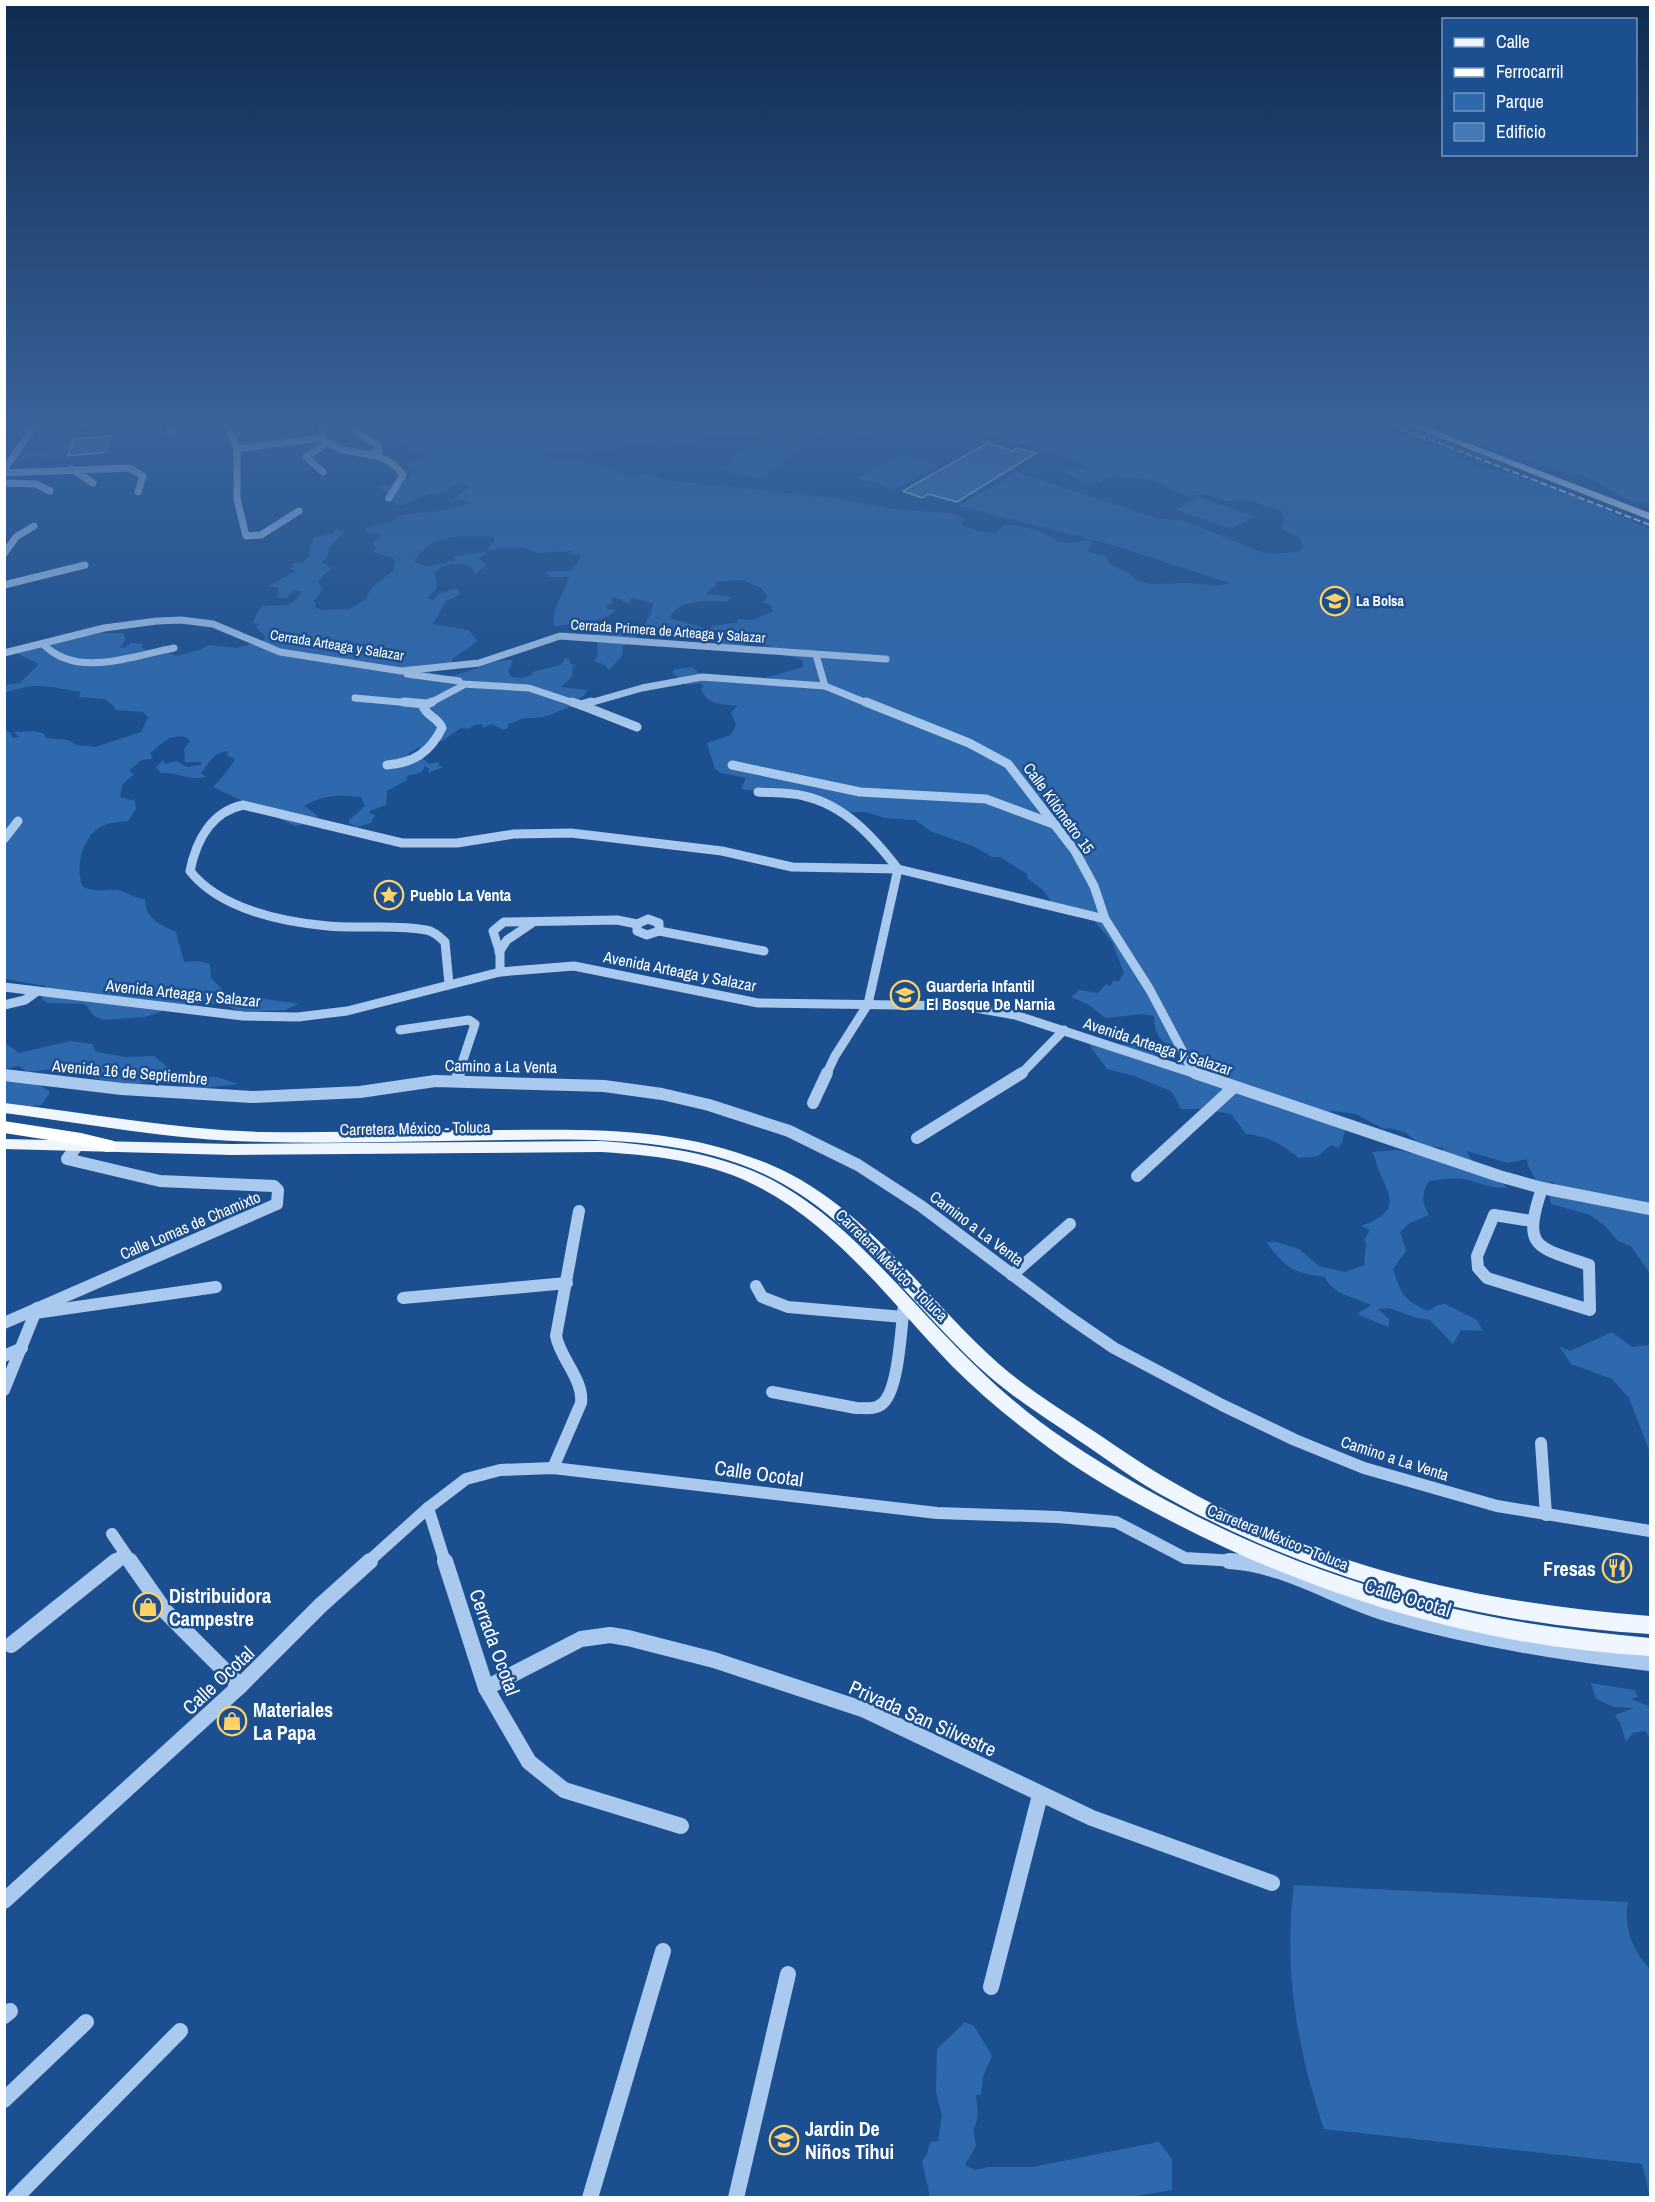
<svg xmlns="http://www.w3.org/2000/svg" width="1655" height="2202" viewBox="0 0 1655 2202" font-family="'Archivo Narrow',sans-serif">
<rect width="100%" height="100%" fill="#1b4f8f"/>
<g fill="#2e69ad" fill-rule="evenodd">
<path d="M 389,421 L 1371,421 L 1394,433 L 1441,448 L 1478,466 L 1515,475 L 1575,496 L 1650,529 L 1650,1274 L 1631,1246 L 1618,1241 L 1605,1226 L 1590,1215 L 1551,1204 L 1549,1195 L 1554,1182 L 1538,1184 L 1528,1166 L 1527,1159 L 1508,1163 L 1466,1151 L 1476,1167 L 1492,1171 L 1507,1188 C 1490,1189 1479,1182 1464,1179 C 1452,1177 1441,1180 1429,1181 C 1421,1194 1422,1202 1429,1215 L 1410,1223 L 1400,1232 L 1406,1251 L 1393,1269 C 1401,1294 1403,1300 1428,1311 L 1438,1305 L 1445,1304 L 1477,1320 L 1483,1331 L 1461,1330 L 1453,1344 L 1430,1320 L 1417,1318 L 1388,1308 L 1378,1309 L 1390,1320 L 1388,1327 L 1357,1314 L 1371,1305 C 1354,1297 1333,1295 1325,1277 C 1293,1273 1286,1268 1266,1242 L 1276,1242 L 1299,1249 L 1319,1266 L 1345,1272 L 1364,1265 L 1366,1244 L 1364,1240 L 1370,1230 L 1361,1226 C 1400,1211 1392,1200 1378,1169 C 1376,1163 1376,1158 1372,1152 L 1397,1150 L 1411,1153 L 1441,1152 L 1444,1148 L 1421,1145 L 1406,1133 L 1390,1128 L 1384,1129 L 1356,1114 L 1332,1111 L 1322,1114 L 1345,1131 L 1342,1143 L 1338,1148 L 1331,1145 L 1318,1156 L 1299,1158 C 1280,1143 1271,1137 1246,1134 L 1231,1114 L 1202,1109 L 1181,1109 L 1171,1091 L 1134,1076 L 1107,1069 L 1092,1049 L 1089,1040 L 1112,1045 L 1143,1044 L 1154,1050 L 1158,1061 L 1181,1064 L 1181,1053 C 1162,1042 1155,1039 1154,1016 L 1143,1014 L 1106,1018 L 1087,1004 L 1071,997 L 1079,990 L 1098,993 L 1106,984 L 1110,986 L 1113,981 L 1119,981 L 1124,973 L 1112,942 L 1092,918 L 1066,915 L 1053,904 L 1043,890 L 1028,879 L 1027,874 L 1000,857 L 992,857 L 973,846 L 932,832 L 915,820 L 885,818 L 866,812 L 847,812 L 796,797 L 757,796 L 756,791 L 741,789 L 746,778 L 721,773 L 715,769 L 707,743 L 731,735 L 736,725 L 731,712 L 738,706 C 722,704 706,705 701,688 L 704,687 L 701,683 C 678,687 687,684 672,673 L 675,669 L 692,667 L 700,674 L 761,679 L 803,667 L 802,660 L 782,654 L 770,646 L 745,644 L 736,647 L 713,644 L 718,641 L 712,639 L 714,638 L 707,630 L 715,625 L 736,623 L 739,619 L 753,620 L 773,611 L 769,604 L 762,602 L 768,597 L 761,588 L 743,580 L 715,582 L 716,585 L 706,594 L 731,597 L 727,602 C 710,600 677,599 670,618 L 704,628 C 694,637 658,634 645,632 L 623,646 L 622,656 L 609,670 L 605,665 L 594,661 L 598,656 L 597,644 L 601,640 L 594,632 L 623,633 L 642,629 L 651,613 L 653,603 L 631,598 L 629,603 L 612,597 L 612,603 L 606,606 L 607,609 L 616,610 C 602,625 574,621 555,627 C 549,612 565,592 569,577 L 549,577 L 546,571 L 570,571 L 577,564 L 581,555 L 570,553 L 571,551 L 537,553 L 526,548 L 504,547 L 486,551 L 494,542 L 494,537 C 465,536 430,532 414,562 L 426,566 L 455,561 L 454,556 L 488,552 L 480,557 L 480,560 L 487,565 L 475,574 C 471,560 442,562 435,573 L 437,588 L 427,598 L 433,600 L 439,594 L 456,588 L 461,594 L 446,601 L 433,624 L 468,630 L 478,641 L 452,659 L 453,669 L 430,672 L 432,676 C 461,681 485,659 513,660 L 508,672 L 512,677 L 522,678 L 532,675 L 532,672 L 561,665 L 565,658 L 570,659 L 570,664 L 577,665 L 572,667 C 574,678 569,680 561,687 L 588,690 C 580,703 560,712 546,716 C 539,719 529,717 521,719 C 516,721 514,723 508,724 L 508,728 L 503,730 L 492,724 L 482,728 L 482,724 L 475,725 L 468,729 L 461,728 L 442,741 L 431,741 L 423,753 L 420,747 L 409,753 L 406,759 L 422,758 L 429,764 L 439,762 L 438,765 L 443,767 L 428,773 L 429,769 L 425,766 L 422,772 L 407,776 L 407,780 L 387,791 L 386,805 L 370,811 L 370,813 L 375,815 L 371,823 L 357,827 L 349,823 L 349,820 L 365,806 L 361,797 C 337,795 325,794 304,806 L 318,816 L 316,822 L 295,826 L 213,787 C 221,778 229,770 235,759 L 228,756 L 227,751 C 213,753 209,763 201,773 L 206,777 C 190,781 177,772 161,773 L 156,767 L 163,760 L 165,764 L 176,761 L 187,767 L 201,765 L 201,762 L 185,762 L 184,749 L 190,741 L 186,737 C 168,734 163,743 150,753 L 153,758 L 140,761 L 129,771 L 134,774 L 123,784 L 120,797 L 135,801 L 136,809 L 128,821 C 119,822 107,823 100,827 C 81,839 76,866 82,886 C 99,895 109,887 121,891 C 130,894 134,898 145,899 C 145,918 160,925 176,932 L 184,962 L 198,961 L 210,964 L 211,978 L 226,993 L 299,1004 L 285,1010 L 242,1012 L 224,1005 L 202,1003 L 168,1009 L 145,1017 L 104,1020 L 94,1016 L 85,1004 L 47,1003 L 42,999 L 46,986 L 5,979 L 5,730 L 10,733 L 13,738 L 19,737 L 14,732 L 34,731 L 43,733 L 46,738 L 68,740 L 77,745 L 95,747 L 141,732 L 148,717 L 143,712 L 115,710 L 116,708 L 105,699 L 79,697 L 81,692 C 49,687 37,681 5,693 L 5,685 L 20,683 L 39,664 L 14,652 L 99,633 L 123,633 L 126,639 L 120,648 L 125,648 L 131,643 L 143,644 L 142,648 L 148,651 L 166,651 L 176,656 L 200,650 L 208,645 L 237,648 L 264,640 L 265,636 L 255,627 L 260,624 L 252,623 L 261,607 C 280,602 286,612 301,594 L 299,591 L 293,590 L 287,598 L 276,598 L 279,593 L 278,588 L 268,586 L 295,571 L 290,569 L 294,567 L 291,564 L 303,562 L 309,557 L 311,547 L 308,546 L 312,544 L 313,538 L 332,534 L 336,529 L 344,532 L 329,548 L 328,556 L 321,562 L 331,568 L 318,581 L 323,590 L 313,601 L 316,603 L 315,607 L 321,610 L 349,609 L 366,599 L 372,587 L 393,571 L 395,562 L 393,558 L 373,552 L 376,548 L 372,543 L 379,539 L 380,534 L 365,531 L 365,528 L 392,521 L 398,518 L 397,516 L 444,510 L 470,503 L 457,498 L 452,503 L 453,499 L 470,487 C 459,479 452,487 444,492 L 417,497 L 414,501 L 399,506 L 391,502 L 391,494 L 381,490 L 380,487 L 409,478 L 413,471 L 406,465 L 424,455 C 411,453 406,444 394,438 L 402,433 L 387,434 ZM 929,427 L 942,431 L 982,433 L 1069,459 L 1090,469 L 1065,467 L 1066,469 L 1063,471 L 1081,481 L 1101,483 L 1103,479 L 1115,476 L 1155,480 L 1186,496 L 1205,494 L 1227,501 L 1251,501 L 1281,511 L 1285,520 L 1281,529 L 1299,537 L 1303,546 L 1298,552 L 1270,554 L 1261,552 L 1184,521 L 1156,518 L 1017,472 L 959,506 L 1116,546 L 1229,583 L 1219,586 L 1191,583 L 1148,584 L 1138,581 L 1128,573 L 1109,564 L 1107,557 L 1088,551 L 1092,541 L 1088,540 L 1072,543 L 1059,542 C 1053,534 1012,521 1003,526 C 1000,528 999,531 996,533 L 982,532 L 963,526 L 962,523 L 966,519 L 949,513 L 893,509 L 841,499 L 663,480 L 648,474 L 628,476 L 597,462 L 552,457 L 542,452 L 612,449 L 661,439 L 693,443 L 715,435 L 742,435 L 780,443 L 789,438 L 805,441 L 841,429 L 866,436 L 886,430 Z"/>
<polygon points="1428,421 1650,421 1650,502 1632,502 1583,475 1567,473 1500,452 1479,442 1466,441"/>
<polygon points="112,436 111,451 99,455 22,459 25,453 46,452 54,440"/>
<polygon points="763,441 802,449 761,478 721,470 734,460 730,459 746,448 752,449"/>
<polygon points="902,453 939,464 895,489 858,478"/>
<polygon points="1199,497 1253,516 1254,517 1231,529 1176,510"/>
<polygon points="70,1041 92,1044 96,1052 125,1057 154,1056 179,1077 217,1077 238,1084 196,1089 161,1080 123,1086 62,1068 27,1072 19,1066 5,1069 4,1042 19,1053"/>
<polygon points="34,1081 50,1092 42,1105 5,1109 5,1082"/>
<polygon points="1612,1332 1632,1347 1650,1345 1650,1453 1629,1398 1612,1379 1571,1364 1559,1346 1570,1351"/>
<polygon points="1591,1683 1634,1690 1638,1697 1631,1699 1649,1706 1650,1705 1650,1739 1645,1731 1633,1733 1626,1742 1620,1723 1615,1715 1634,1708 1614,1707 1596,1699"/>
<path d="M 1294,1885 L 1628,1902 C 1623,1928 1633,1951 1650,1969 L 1650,2197 L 1642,2164 L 1324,2129 C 1297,2049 1283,1969 1294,1885 Z"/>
<path d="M 965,2022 L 974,2026 L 992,2056 L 983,2077 L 981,2095 L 976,2095 C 977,2108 980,2119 973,2130 L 976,2146 L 965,2165 L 975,2170 L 988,2167 L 1032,2167 L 1159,2142 L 1172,2159 L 1172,2190 L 1124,2198 L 930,2197 L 922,2161 L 927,2154 L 930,2142 L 938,2141 L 942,2115 L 936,2092 L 937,2049 Z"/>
</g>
<g fill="#4478b7" stroke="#cfe3fa" stroke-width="1.5">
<polygon points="110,436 105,452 68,456 74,439"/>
<polygon points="987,443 1012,451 1017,448 1036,453 957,502 928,494 922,498 903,491"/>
</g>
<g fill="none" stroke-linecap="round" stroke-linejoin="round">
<g stroke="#a9c9ee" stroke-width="7">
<polyline points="86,421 87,424"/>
<polyline points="167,421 170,432"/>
<polyline points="226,421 237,449 237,499 246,536 261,535 299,511"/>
<path d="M 321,421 L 321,438 C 352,463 380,443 403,475 L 389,498"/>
<polyline points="352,421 357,433 378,445 379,451 370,455"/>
<polyline points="237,449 321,438"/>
<polyline points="72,469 93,483"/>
<polyline points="4,470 38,421"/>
<polyline points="323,472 306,457 326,444"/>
<polyline points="4,473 130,468 143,476 138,492"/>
<polyline points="4,483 36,484 50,491"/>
<polyline points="4,554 16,537 34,526"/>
<polyline points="4,585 85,565"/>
<path d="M 43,644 C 77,679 132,656 174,648"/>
<polyline points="4,653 104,628 157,621 181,620 213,624 280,652 401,671 479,663 560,636 886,659"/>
<polyline points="816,655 825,686 869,704"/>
<polyline points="407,674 459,681 462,686 428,704"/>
<polyline points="462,684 529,688 577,704"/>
<polyline points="355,698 421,704"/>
<polyline points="586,704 642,688 702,677 825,686"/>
</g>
<g stroke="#a9c9ee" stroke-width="9">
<polyline points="404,702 426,704"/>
<polyline points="572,702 581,705 591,702"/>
<polyline points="866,702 969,743 1008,764 1075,851 1094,886 1105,919 1150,990 1194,1073"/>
<polyline points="581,705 637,727"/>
<path d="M 387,765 C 414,763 430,752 442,728 C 439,718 426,716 423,706 L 432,702"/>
<polyline points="732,765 860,792 986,799 1056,825"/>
<path d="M 758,792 C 773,793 789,792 804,796 C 845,805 874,838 898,869 L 868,1004 L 835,1056 L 826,1075"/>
<polyline points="4,839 18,821"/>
<polygon points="648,919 659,923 659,931 647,935 637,931 637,924"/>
<polyline points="659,931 764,951"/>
<polyline points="499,952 507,940 532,923"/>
<polyline points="500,972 500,953 493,931 504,922 617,920 637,924"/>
<path d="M 449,984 L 445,942 C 440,937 433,931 426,930 C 397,924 359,929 328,926 C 282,922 220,909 190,871 C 196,841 211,812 243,805 L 402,843 L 457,843 L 514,834 L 571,833 L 722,851 L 792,867 L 898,869 L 1105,919"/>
<polyline points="4,987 243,1016 298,1017 347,1011 500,972 574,966 758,1003 964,1006 1015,1015 1199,1075"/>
<polyline points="4,1005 25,1000 36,992"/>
<polyline points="400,1030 469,1020 475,1024 458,1075"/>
<polyline points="1020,1075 1064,1030"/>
</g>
<g stroke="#a9c9ee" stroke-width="12">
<polyline points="1195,1073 1499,1176 1542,1188 1650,1209"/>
<polyline points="4,1075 122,1089 252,1097 360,1092 435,1081 604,1086 662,1094 709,1105 789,1131 858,1165 921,1206 1066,1315 1114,1348 1222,1405 1295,1440 1364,1468 1497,1506 1650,1531"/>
<polyline points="456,1081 459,1073"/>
<polyline points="813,1103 827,1073"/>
<polyline points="917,1138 1022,1073"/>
<polyline points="1137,1176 1234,1087"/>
<path d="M 1532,1221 L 1494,1215 L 1477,1256 L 1478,1268 L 1487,1278 L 1590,1310 L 1589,1265 C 1535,1246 1522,1249 1542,1188"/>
<polyline points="1012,1275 1070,1224"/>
<polyline points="756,1286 762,1297 788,1307 903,1317"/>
<polyline points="403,1298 567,1283"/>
<polyline points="35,1313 216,1287"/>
<polyline points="4,1323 277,1204 278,1190 274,1186 160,1181 67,1159 77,1146"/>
<polyline points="4,1356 22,1348"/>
<polyline points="4,1390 37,1308"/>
<path d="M 772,1392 L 856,1408 C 865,1408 876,1410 883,1403 C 899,1389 901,1327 904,1305"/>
<polyline points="1541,1443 1546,1515"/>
<path d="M 553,1468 L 581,1403 C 584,1380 560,1358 556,1336 L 579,1211"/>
<polyline points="428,1508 445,1562"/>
<polyline points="112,1534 131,1562"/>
<polyline points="114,1562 124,1554"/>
<polyline points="368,1562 428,1508 466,1479 500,1470 553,1468 937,1513 1058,1517 1116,1522 1185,1558 1253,1562"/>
</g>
<g stroke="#a9c9ee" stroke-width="16">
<polyline points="130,1561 165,1611 240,1686"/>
<polyline points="445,1561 486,1688 529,1762 564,1790 681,1826"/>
<path d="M 1229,1561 C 1285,1564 1335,1598 1389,1614 C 1475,1639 1561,1653 1650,1663"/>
<polyline points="11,1645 116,1561"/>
<polyline points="486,1688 581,1639 610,1635 628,1638 714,1660 865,1710 1092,1818 1272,1883"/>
<polyline points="4,1901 240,1686 320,1606 370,1561"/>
<polyline points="991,1987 1040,1795"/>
<polyline points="4,2016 10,2011"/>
<polyline points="4,2100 86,2022"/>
<polyline points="15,2198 180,2031"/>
<polyline points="590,2198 663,1951"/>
<polyline points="736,2198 788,1974"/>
</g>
<g fill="#f0f6ff" fill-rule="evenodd">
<path d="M 4,1103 C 90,1113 177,1130 263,1132 C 344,1133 425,1130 506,1130 C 599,1129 684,1128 771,1165 C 866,1205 924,1298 999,1364 C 1029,1390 1062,1410 1095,1432 C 1122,1450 1149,1469 1178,1485 C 1325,1569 1483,1603 1650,1616 L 1650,1634 C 1482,1624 1317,1581 1169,1499 C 1137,1482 1108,1460 1078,1440 C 1049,1420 1018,1401 990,1377 C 914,1311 858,1218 764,1174 C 683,1137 594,1139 507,1140 C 426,1141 345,1144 264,1142 C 178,1141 90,1124 4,1113 Z"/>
<path d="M 4,1139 L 232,1144 L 601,1141 C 653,1145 704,1151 753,1171 C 829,1203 884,1271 939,1329 C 978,1370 1019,1409 1066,1440 C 1190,1523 1331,1584 1478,1614 C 1535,1626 1592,1632 1650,1638 L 1650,1656 C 1483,1647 1315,1597 1167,1519 C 1126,1498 1085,1475 1049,1448 C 1015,1423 982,1396 952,1366 C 888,1299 829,1217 742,1179 C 697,1160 649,1155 601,1152 L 232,1155 L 4,1149 Z"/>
</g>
<g fill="#fff" fill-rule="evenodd">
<polygon points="1397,421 1410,421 1650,513 1650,520"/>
<polygon points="4,1121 81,1133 114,1141 116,1146 114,1151 107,1152 81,1145 4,1133"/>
</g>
<polyline stroke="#fff" stroke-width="2" stroke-dasharray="7 3" stroke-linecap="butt" points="1382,421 1650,525"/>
</g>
<linearGradient id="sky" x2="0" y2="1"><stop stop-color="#0f2b4f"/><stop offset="0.58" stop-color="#39639b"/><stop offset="1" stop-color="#39639b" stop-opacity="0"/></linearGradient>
<rect width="1655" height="729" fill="url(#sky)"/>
<defs>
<g id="school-ring" transform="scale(1.5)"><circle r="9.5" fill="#1b4f8f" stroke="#ffd166" stroke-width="1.5"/><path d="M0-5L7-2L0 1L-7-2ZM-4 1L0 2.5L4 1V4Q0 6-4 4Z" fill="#ffd166"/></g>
<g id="sight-ring" transform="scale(1.5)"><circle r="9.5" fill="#1b4f8f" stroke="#ffd166" stroke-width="1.5"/><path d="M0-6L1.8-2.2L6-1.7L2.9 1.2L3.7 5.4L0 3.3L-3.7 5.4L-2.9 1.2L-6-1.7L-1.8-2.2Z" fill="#ffd166"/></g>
<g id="restaurant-ring" transform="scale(1.5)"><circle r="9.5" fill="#1b4f8f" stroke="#ffd166" stroke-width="1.5"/><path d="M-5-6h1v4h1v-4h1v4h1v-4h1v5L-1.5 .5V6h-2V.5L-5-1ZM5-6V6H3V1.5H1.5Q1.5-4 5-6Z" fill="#ffd166"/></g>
<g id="shop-ring" transform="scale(1.5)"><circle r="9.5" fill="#1b4f8f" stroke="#ffd166" stroke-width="1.5"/><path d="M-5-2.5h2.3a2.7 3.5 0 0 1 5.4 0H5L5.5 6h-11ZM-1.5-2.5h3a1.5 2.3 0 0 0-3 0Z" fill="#ffd166"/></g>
</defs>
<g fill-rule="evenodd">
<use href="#school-ring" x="1335" y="601"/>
<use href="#sight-ring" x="389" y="895"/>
<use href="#school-ring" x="905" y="995"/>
<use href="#restaurant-ring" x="1617" y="1568"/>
<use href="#shop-ring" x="148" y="1607"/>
<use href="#shop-ring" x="232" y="1721"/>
<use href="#school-ring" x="784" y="2140"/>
</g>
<g text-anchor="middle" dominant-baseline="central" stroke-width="5" stroke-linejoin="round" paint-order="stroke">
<g font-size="14" font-weight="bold" fill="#fff" stroke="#1b4f8f" text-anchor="start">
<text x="1356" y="601">La Bolsa</text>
</g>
<g font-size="14" fill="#fff" stroke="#1b4f8f">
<text transform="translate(668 631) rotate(4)">Cerrada Primera de Arteaga y Salazar</text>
<text transform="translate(337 645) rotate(9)">Cerrada Arteaga y Salazar</text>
</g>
<g font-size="16" fill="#fff" stroke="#1b4f8f">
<text transform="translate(1059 808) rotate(54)">Calle Kilómetro 15</text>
<text transform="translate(680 971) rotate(11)">Avenida Arteaga y Salazar</text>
<text transform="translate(183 993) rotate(6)">Avenida Arteaga y Salazar</text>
<text transform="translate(1158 1046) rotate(18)">Avenida Arteaga y Salazar</text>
<text transform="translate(501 1066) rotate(1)">Camino a La Venta</text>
<text transform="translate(130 1072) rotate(5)">Avenida 16 de Septiembre</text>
<text transform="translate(415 1128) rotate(-1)">Carretera México - Toluca</text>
<text transform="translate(190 1225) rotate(-23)">Calle Lomas de Chamixto</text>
<text transform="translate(977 1228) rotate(37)">Camino a La Venta</text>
<text transform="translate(892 1265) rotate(45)">Carretera México - Toluca</text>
<text transform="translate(1395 1458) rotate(18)">Camino a La Venta</text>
<text transform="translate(1278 1537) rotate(22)">Carretera México - Toluca</text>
</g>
<g font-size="16" font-weight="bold" fill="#fff" stroke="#1b4f8f" text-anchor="start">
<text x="410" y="895">Pueblo La Venta</text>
<text x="926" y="986">Guarderia Infantil<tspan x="926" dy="18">El Bosque De Narnia</tspan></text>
</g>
<g font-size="20" fill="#fff" stroke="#1b4f8f">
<text transform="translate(759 1473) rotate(8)">Calle Ocotal</text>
<text transform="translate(1408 1597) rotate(17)">Calle Ocotal</text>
<text transform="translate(495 1642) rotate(70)">Cerrada Ocotal</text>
<text transform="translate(218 1680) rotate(-43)">Calle Ocotal</text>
<text transform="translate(923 1718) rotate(24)">Privada San Silvestre</text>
</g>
<g font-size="20" font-weight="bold" fill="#fff" stroke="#1b4f8f" text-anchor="start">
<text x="1596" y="1568" text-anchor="end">Fresas</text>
<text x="169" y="1595">Distribuidora<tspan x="169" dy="23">Campestre</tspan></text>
<text x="253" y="1709">Materiales<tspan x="253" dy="23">La Papa</tspan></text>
<text x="805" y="2128">Jardin De<tspan x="805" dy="23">Niños Tihui</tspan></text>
</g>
</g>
<rect width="1655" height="2202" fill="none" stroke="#ffffff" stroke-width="12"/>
<rect x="1442" y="18" width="195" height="138" fill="#1b4f8f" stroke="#7695bc" stroke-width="1.5"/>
<rect x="1454" y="38" width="30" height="9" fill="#f0f6ff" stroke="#7695bc" stroke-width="1.5"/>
<text x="1496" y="48" font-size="18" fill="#ffffff">Calle</text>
<rect x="1454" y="68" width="30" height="9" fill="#ffffff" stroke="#7695bc" stroke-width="1.5"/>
<text x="1496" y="78" font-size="18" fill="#ffffff">Ferrocarril</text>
<rect x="1454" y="93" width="30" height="18" fill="#2e69ad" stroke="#7695bc" stroke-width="1.5"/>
<text x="1496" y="108" font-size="18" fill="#ffffff">Parque</text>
<rect x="1454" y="123" width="30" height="18" fill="#4478b7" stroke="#7695bc" stroke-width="1.5"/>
<text x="1496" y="138" font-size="18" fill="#ffffff">Edificio</text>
</svg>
